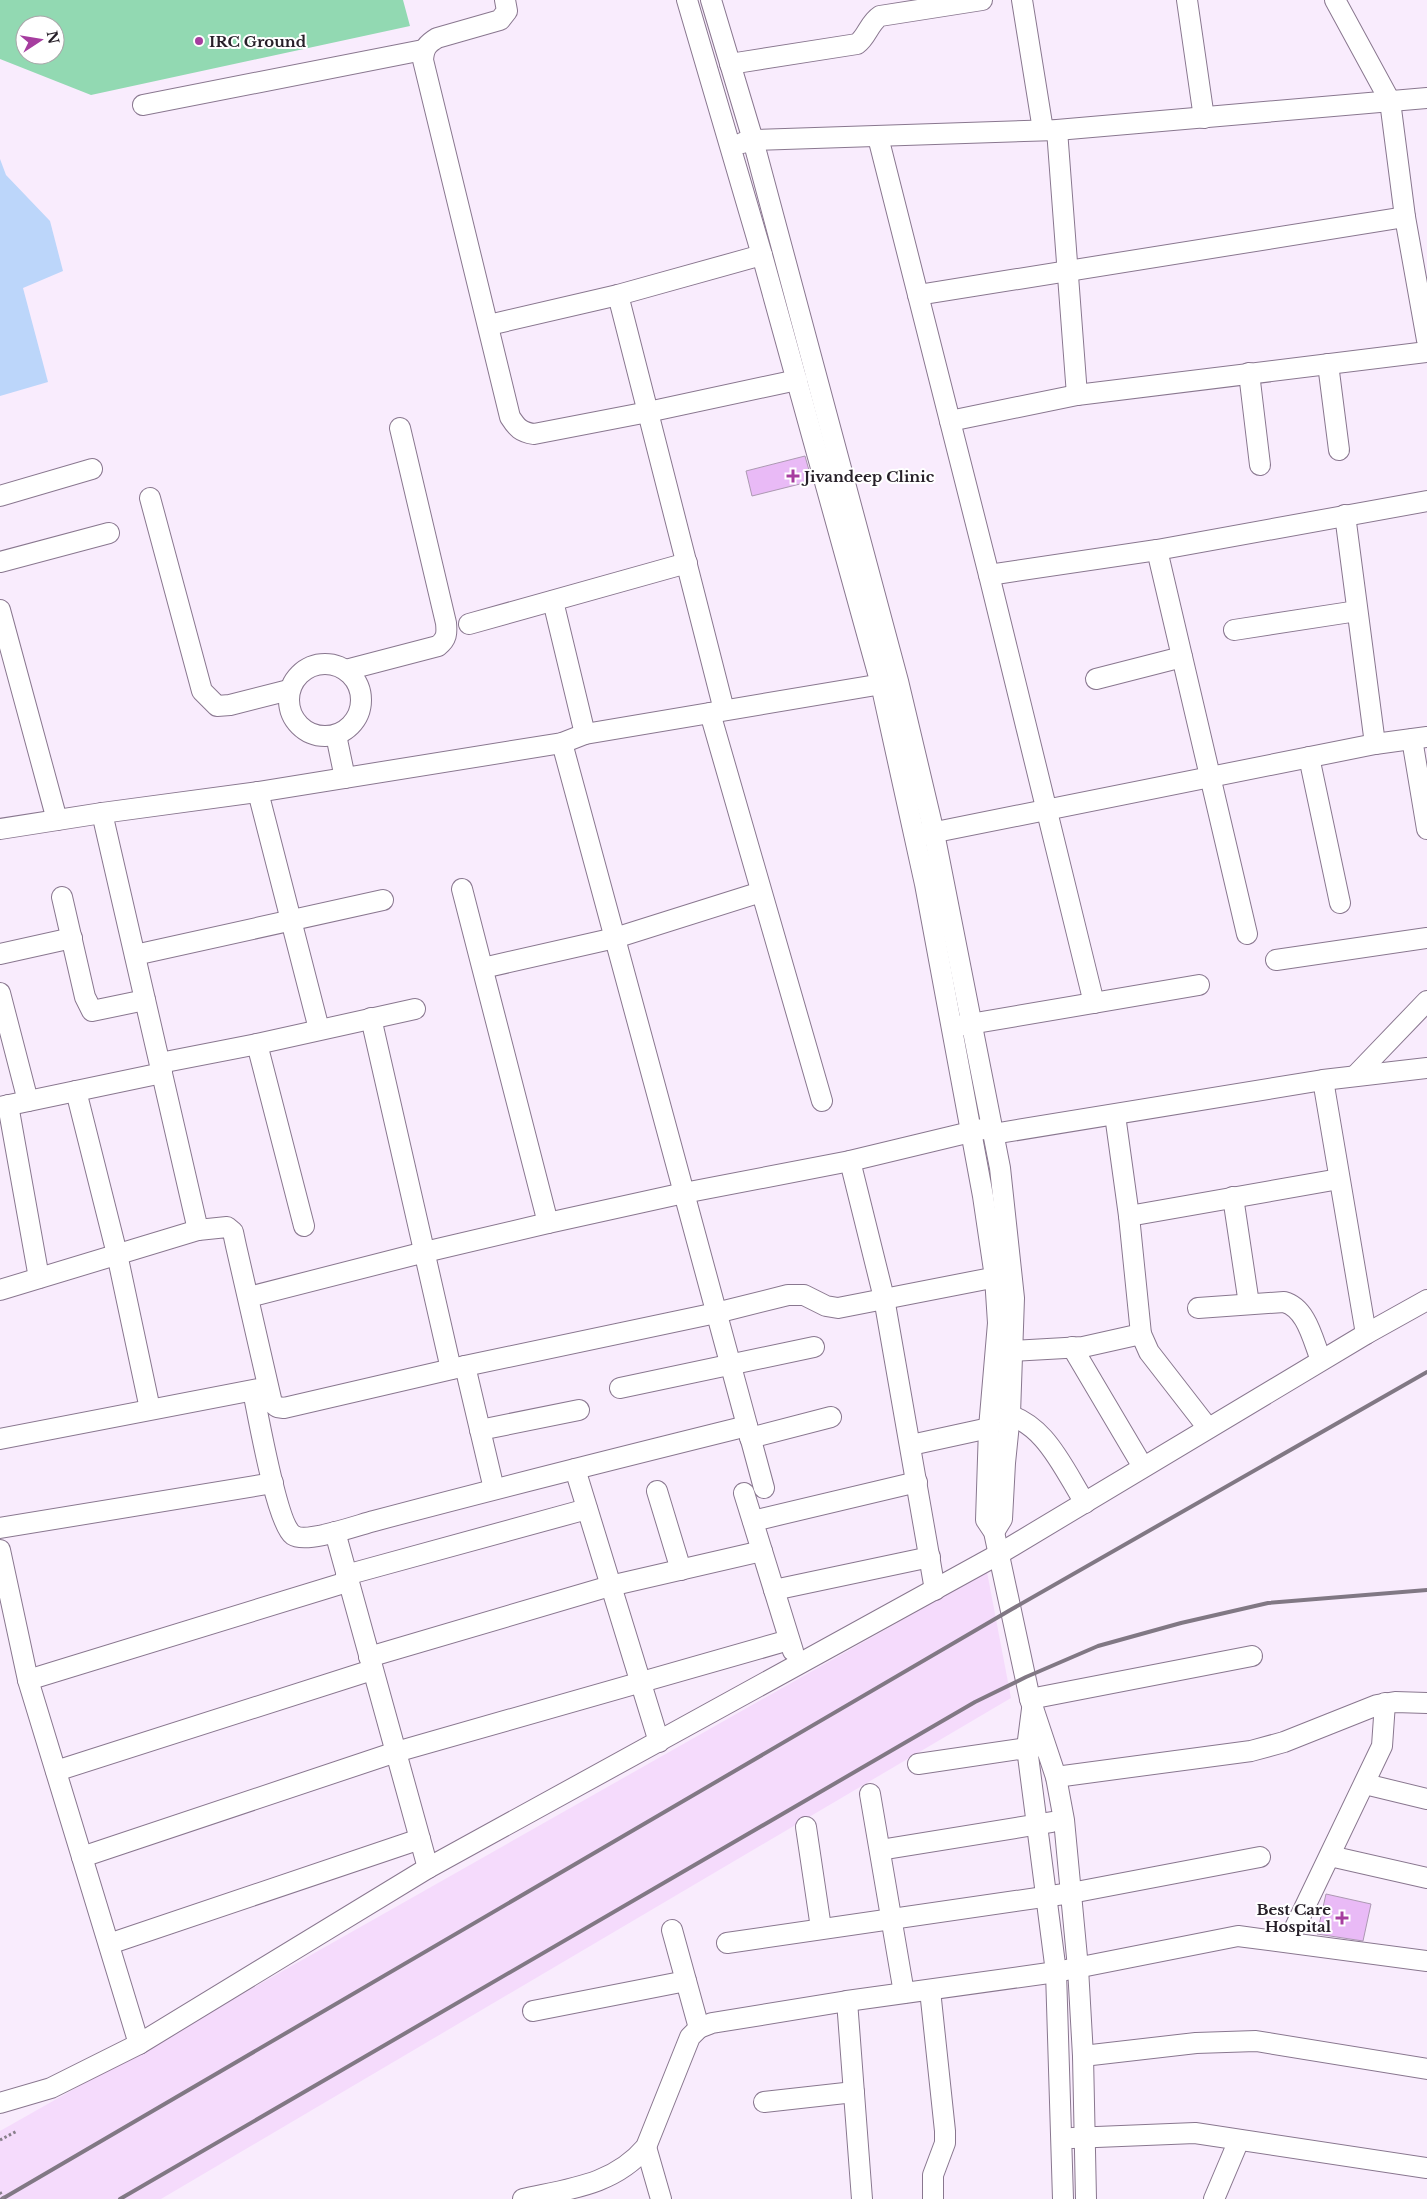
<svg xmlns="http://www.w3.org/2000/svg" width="1427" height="2199" viewBox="0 0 1427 2199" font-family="'Libre Baskerville',serif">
<rect width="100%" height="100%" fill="#f9ecfd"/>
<polygon fill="#f5dbfc" points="987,1572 1011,1698 161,2199 0,2199 0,2131"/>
<path fill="#92d9b2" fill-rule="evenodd" d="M 0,0 L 403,0 L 410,26 L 91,95 L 0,59 ZM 25,25 L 55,25 L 55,55 L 25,55 Z"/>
<polygon fill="#bcd6fa" points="0,159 6,175 50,221 63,271 23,288 48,382 0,396"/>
<g fill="#e9baf6" stroke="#ac99b2">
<polygon points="805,456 812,481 752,496 746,471"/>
<polygon points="1326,1894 1371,1904 1363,1941 1317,1934"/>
</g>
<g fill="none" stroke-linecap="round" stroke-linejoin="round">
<g stroke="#89778f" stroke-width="22">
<g id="minor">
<path d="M 505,0 L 507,11 L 500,20 L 437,38 C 427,44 424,48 423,60 L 510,417 C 517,428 521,432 534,434 L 648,412 L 797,380"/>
<polyline points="687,0 762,255 881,684 925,884 983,1196 995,1277 998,1323 989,1428 986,1520 994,1532 1030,1699 1056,1777 1064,1820 1078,1968 1083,2056 1086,2199"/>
<polyline points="711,0 753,140 898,681 934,833 1000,1168 1014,1298 1010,1414 1005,1463 1002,1519 994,1532"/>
<polyline points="1022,0 1043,130"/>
<polyline points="1187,0 1204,118"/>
<polyline points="1335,0 1390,101 1405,217 1427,340"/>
<path d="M 730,64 L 857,44 C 867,37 869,23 880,16 L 982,0"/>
<polyline points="143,105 423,50"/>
<polyline points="1057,130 1077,395"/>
<polyline points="878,137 989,575 1094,1003"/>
<polyline points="742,143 753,140 1057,130 1427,98"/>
<polyline points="618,295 724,710"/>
<polyline points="918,295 1405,217"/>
<polyline points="489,325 618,295 762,255"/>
<polyline points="1328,364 1339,450"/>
<polyline points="1249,373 1260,465"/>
<polyline points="950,421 1077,395 1427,352"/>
<polyline points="0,496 92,469"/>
<polyline points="150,498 202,691 217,706 230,705 289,690"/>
<polyline points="1345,515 1375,744"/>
<polyline points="1157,550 1247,934"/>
<polyline points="0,562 109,533"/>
<polyline points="989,575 1157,550 1427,501"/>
<polyline points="553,601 585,734"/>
<polyline points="0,610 57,820"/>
<polyline points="469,624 687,563"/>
<polyline points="1234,630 1357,611"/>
<circle cx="325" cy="700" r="36"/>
<path d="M 346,670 L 438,646 C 447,639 447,633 446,623 L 400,428"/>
<polyline points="1096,679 1182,657"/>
<polyline points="710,713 822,1101"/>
<polyline points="336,735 345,778"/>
<polyline points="1412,739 1427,829"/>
<polyline points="562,743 764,1488"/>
<polyline points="1309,757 1340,903"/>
<polyline points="258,792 319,1029"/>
<polyline points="102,813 198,1230"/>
<polyline points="0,829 102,813 258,792 562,743 585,734 894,682"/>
<polyline points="921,835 1375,744 1427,737"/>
<polyline points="462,889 548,1223"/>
<polyline points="62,897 85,997 92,1011 145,1000"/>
<polyline points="0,954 72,938"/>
<polyline points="135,955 383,900"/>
<polyline points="1276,960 1427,938"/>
<polyline points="483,968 615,938 761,892"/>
<polyline points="0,993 28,1101"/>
<polyline points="371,1018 451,1369"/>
<polyline points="958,1026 1199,985"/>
<polyline points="257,1044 304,1226"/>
<polyline points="160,1063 257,1044 415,1009"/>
<polyline points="1355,1076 1427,1001"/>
<polyline points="1323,1080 1366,1334"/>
<polyline points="76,1091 117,1254 150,1409"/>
<polyline points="8,1105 39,1278"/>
<polyline points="0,1107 162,1073"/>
<polyline points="1115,1115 1129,1216 1141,1334 1149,1352 1208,1428"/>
<polyline points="993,1134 1323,1080 1427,1068"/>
<polyline points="850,1161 884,1298 935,1590"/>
<polyline points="1233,1197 1249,1304"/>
<polyline points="1129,1216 1339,1179"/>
<polyline points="0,1290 198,1230 227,1227 233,1232 236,1246 272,1403 277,1407 284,1408 465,1366 716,1313 788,1295 804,1295 826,1306 838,1308 1007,1275"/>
<polyline points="249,1297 425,1252 548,1223 684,1193 850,1161 983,1129"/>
<path d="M 1198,1308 L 1284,1302 C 1307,1308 1313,1341 1321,1360"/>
<polyline points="1072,1347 1143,1467"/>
<polyline points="1011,1351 1083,1347 1141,1334"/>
<polyline points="465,1366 494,1489"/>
<polyline points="620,1388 814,1347"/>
<path d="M 253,1391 C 258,1415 277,1524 293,1535 C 306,1544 358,1525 374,1521 C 498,1488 622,1457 747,1426"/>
<path d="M 998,1412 C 1044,1420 1062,1466 1085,1503"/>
<polyline points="480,1430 579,1410"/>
<polyline points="750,1438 831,1417"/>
<polyline points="0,1439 264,1388"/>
<polyline points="911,1445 989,1428"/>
<polyline points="575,1469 659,1742"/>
<polyline points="657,1491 681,1570"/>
<polyline points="744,1493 793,1651"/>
<polyline points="753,1521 917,1482"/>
<polyline points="0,1528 273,1483"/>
<polyline points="335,1532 428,1868"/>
<polyline points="0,1550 28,1680 139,2044"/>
<polyline points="346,1575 587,1509"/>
<polyline points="774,1590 930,1557"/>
<polyline points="369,1657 610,1586 762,1551"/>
<polyline points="28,1680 347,1582"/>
<polyline points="1030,1699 1252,1656"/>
<polyline points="1032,1709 1027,1748 1056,1972 1063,2199"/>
<polyline points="918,1764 1040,1746"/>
<polyline points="56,1771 372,1670"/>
<polyline points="1056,1777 1251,1751 1284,1742 1377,1705 1395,1702 1427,1703"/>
<polyline points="1365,1784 1427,1799"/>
<polyline points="870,1794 904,1993"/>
<polyline points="806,1827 821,1928"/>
<polyline points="880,1850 1052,1822"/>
<polyline points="1330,1856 1427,1878"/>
<polyline points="82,1857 396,1752 789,1640"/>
<polyline points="672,1930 699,2028"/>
<polyline points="1288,1942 1382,1746 1385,1703"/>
<polyline points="727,1943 1071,1893 1260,1857"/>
<polyline points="109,1944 420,1839"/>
<polyline points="930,1990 945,2131 945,2143 933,2175 933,2199"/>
<polyline points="847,2001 862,2199"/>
<polyline points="533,2011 686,1981"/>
<polyline points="1083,2056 1196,2043 1256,2041 1427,2069"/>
<polyline points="764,2102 854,2092"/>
<polyline points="0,2103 51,2088 139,2044 428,1868 999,1554 1366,1334 1427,1300"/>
<polyline points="1072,2138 1195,2133 1427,2168"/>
<polyline points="646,2147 661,2199"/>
<path d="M 523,2199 C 569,2189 614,2185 646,2147 L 690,2037 L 699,2028 L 712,2023 L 847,2001 L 1056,1972 L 1238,1936 L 1427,1961"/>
<polyline points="1214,2199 1239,2140"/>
</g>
</g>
<polyline stroke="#887f8b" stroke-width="3" stroke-dasharray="2.5 2.5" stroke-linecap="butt" points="0,2140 17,2131"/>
<use href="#minor" stroke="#fff" stroke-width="20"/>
<g stroke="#817884" stroke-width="4">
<polyline points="2,2199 1012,1609 1427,1372"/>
<polyline points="120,2199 975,1702 1026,1677 1098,1646 1181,1623 1268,1603 1427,1590"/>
</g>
<polyline stroke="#887f8b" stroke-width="3" stroke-dasharray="2.5 2.5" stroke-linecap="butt" points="0,2192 4,2199"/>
</g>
<g fill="#a63d9f" stroke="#fff" stroke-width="2">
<circle cx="199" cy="41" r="5"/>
<path d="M790.5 468.5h5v5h5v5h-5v5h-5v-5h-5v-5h5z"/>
<path d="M1339.5 1910.5h5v5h5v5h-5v5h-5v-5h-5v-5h5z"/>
</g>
<g text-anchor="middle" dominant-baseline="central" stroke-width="4" stroke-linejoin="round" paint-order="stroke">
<g font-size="15" font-weight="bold" fill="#272029" stroke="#fff" text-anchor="start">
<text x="209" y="41">IRC Ground</text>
<text x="804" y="476">Jivandeep Clinic</text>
<text x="1331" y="1909" text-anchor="end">Best Care<tspan x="1331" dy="17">Hospital</tspan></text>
</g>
</g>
<g transform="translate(40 40) rotate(78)"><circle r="24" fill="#ffffff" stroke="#a9a6a9"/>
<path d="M0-4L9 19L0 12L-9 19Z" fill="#a63d9f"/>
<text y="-8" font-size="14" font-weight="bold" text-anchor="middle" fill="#272029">N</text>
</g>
</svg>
